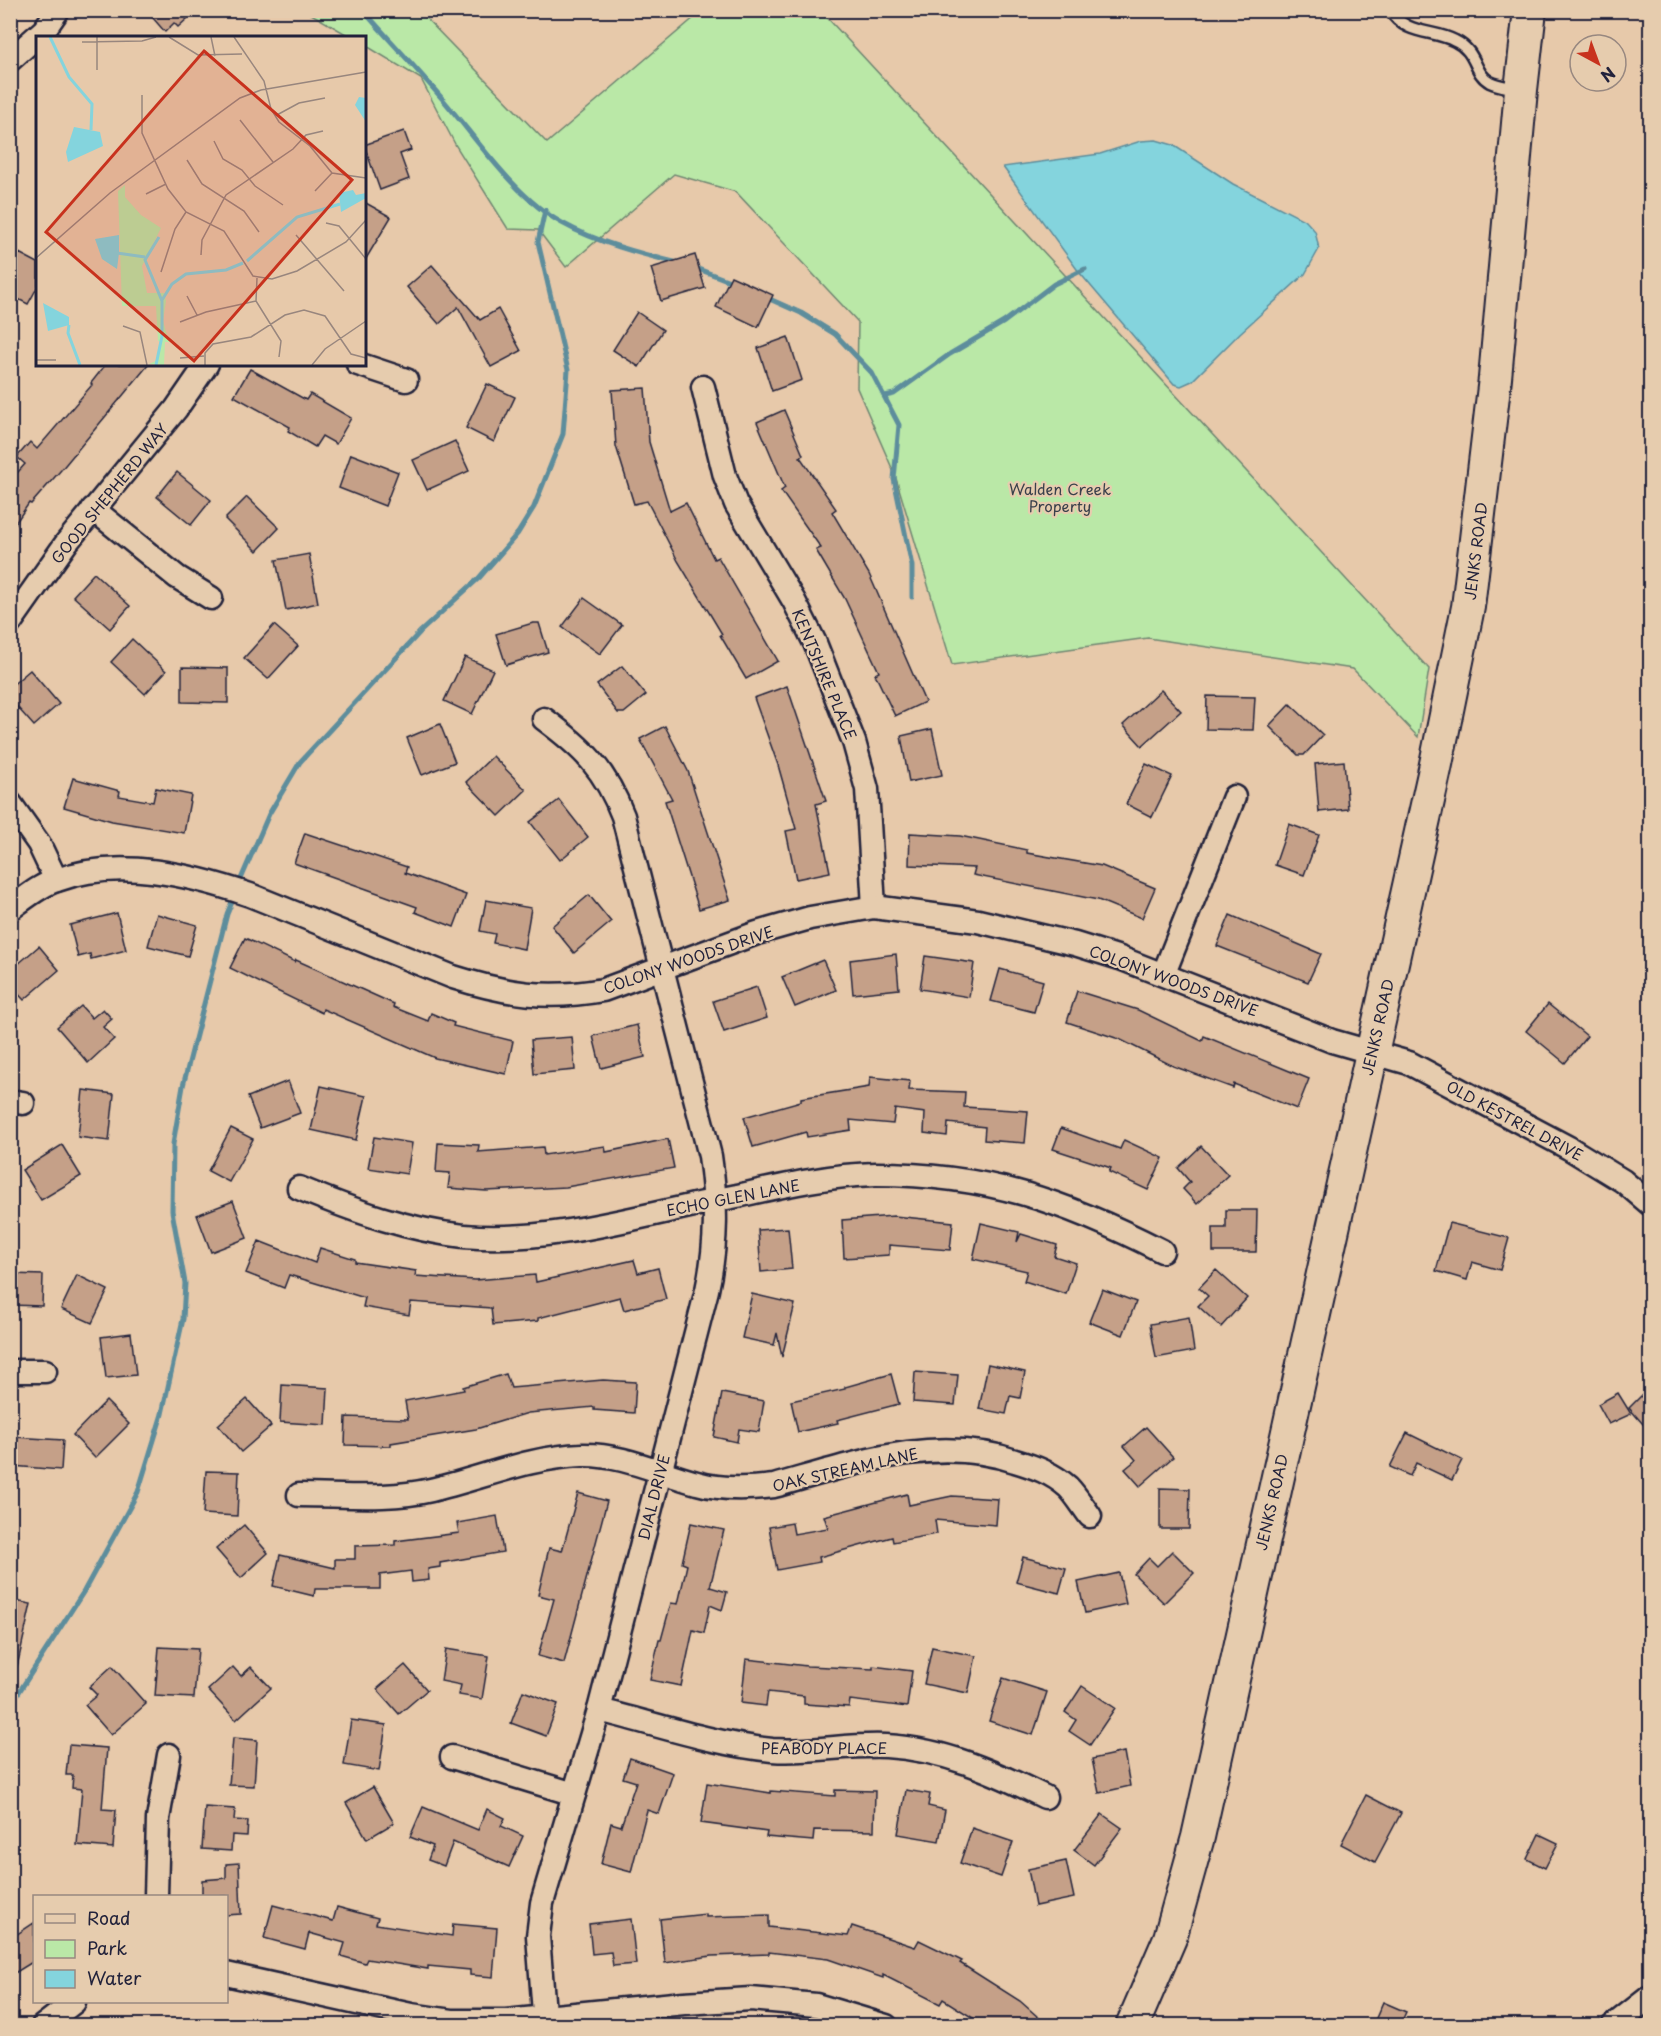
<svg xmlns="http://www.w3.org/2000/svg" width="1661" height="2036" viewBox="0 0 1661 2036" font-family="'Playpen Sans',sans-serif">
<rect width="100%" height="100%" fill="#e7c9aa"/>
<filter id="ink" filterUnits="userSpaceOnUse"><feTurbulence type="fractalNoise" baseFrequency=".0167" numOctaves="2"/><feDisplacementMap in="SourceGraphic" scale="12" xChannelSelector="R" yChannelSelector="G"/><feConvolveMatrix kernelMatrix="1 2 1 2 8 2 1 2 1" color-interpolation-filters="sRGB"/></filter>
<g filter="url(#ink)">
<polygon fill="#bae8a7" stroke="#6e8571" stroke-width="1.5" points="306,11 419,11 547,143 702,11 821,11 1429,669 1418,737 1353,669 1148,638 952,665 895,475 857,388 858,322 736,192 674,174 566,267 538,230 508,229 456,146 421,79 365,45 364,38 351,37"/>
<polygon fill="#84d4dd" stroke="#5d8d9c" stroke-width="1.5" points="1156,140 1173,145 1233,184 1306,221 1315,231 1319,249 1305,274 1240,333 1192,381 1181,386 1174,384 1079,272 1003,167 1100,154 1141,141"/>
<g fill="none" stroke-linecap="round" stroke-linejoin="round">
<g stroke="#5d8d9c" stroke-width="5">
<path d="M 363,10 C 390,41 419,71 445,102 C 478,141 517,199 562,223 C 596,242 641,254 678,263"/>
<polyline points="693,267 735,283"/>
<polyline points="765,297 801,313 835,334 872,373 899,425 894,479 912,566 912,597"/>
<polyline points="885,396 894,394 950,354 1004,322 1054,284 1085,269"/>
<polyline points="238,886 269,814 300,762 421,631 479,578 518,533 534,507 563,434 568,370 538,242 545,210"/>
<polyline points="10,1706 84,1591 138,1492 162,1414 183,1319 185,1283 172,1211 173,1144 183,1086 227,914 235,895"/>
</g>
</g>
<g fill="#c5a088" stroke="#22223b" stroke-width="1.5">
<polygon points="146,10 197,10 178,27 174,23 165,32"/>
<polygon points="404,131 411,150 400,154 409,179 380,190 364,145"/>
<polygon points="364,202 391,217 364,262"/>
<polygon points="19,253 38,263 38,286 28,304 10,295 10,268"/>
<polygon points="695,255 705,288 661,301 651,268"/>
<polygon points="432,265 480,320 498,309 521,351 491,367 458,307 439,324 407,287"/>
<polygon points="731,276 773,295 758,327 716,307"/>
<polygon points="637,312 663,330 639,367 613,350"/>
<polygon points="788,337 802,380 772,391 758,348"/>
<polygon points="106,364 149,364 61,470 31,504 29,503 10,531 10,481 25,464 17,457 30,442 37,449 92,385 91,383"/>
<polygon points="250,369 306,400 310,394 351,418 336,444 322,436 315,447 288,431 290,427 234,396"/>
<polygon points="487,384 515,397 494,442 466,428"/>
<polygon points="645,388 649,442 670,511 686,503 714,559 718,557 778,661 746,679 720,635 722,634 678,561 647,501 634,504 616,446 612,390"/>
<polygon points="784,410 803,455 800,457 836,509 832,512 869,574 925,702 895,716 875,674 879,672 845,599 816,550 821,548 781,491 785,488 757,422"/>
<polygon points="455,441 469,471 427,490 413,460"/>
<polygon points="351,454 398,472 385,506 339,488"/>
<polygon points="177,472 211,500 191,525 157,497"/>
<polygon points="247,497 279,528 257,551 225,519"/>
<polygon points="309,554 318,603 286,610 276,560"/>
<polygon points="94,573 130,606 110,629 73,596"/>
<polygon points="584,598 622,625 600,654 562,627"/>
<polygon points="533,623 539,623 548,652 506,665 496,634"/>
<polygon points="274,625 298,646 268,679 244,658"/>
<polygon points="132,639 166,671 145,694 111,662"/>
<polygon points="465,657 493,670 472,714 444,701"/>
<polygon points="622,666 646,695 624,713 618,713 597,685"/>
<polygon points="182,667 228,668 228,703 182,702"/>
<polygon points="30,670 59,704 34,726 10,699 10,687"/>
<polygon points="787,686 826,801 816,804 830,872 796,879 786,831 796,829 778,765 754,698"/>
<polygon points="1161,690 1181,711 1142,746 1123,725"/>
<polygon points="1207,696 1255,697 1253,730 1206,729"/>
<polygon points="1290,704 1323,735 1304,755 1298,755 1269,726"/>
<polygon points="440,724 455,762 422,775 407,738"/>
<polygon points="665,726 688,771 730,900 699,909 665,801 672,799 640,739"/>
<polygon points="932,729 942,775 909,782 901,736"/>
<polygon points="493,756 526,790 499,816 466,782"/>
<polygon points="1344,761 1348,809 1319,812 1315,764"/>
<polygon points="1146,764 1172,776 1152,817 1126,804"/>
<polygon points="73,778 120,791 119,796 153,802 156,788 191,795 184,833 112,821 64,807"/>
<polygon points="559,800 588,837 560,860 530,822"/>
<polygon points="1289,824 1319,835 1304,875 1275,865"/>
<polygon points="305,833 407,867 405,873 466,895 454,927 415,912 417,907 294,863"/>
<polygon points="910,833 960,836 1027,850 1027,853 1102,866 1155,888 1142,918 1098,900 973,875 975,868 909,865"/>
<polygon points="589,895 611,922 574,953 552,926"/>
<polygon points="486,900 531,908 524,949 493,943 495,934 480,931"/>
<polygon points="117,913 126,950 91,959 90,954 78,957 70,925"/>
<polygon points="157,914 197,925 188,956 148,946"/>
<polygon points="1230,915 1321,954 1308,982 1217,946"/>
<polygon points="245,938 295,962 296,960 394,1004 393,1007 428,1021 431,1013 454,1023 453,1026 513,1041 506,1074 435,1058 323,1009 322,1013 230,968"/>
<polygon points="39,946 59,970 24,1000 10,985 10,971"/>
<polygon points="896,954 899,989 853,994 850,960"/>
<polygon points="925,956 974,963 969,997 920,989"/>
<polygon points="823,960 836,990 795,1007 782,977"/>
<polygon points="1000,969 1043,981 1034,1012 991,1001"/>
<polygon points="757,987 767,1018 724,1032 713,1001"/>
<polygon points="1077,991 1138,1010 1202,1041 1204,1036 1309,1079 1297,1109 1234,1084 1233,1088 1173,1066 1119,1039 1067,1022"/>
<polygon points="1548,1004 1587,1036 1565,1063 1526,1031"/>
<polygon points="81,1006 92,1018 103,1009 112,1019 103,1027 114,1039 88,1063 57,1027"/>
<polygon points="637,1025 645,1057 601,1068 593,1036"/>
<polygon points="572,1037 575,1070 534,1074 531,1040"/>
<polygon points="870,1077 910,1081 909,1090 965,1092 964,1107 1028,1111 1025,1143 984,1140 985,1127 948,1123 947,1136 924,1133 925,1113 895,1109 893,1124 850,1120 851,1130 807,1137 806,1132 753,1147 744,1117 801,1101 801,1098 869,1087"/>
<polygon points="288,1081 300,1113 260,1128 248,1097"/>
<polygon points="321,1086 366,1096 356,1140 311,1130"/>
<polygon points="83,1090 114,1094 109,1141 78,1137"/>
<polygon points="231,1128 253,1139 229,1182 208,1171"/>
<polygon points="1061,1128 1120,1149 1124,1140 1163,1158 1148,1190 1109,1172 1111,1168 1053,1149"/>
<polygon points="374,1137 412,1143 407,1174 368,1168"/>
<polygon points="668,1139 674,1168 566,1187 486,1191 448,1188 450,1173 436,1172 438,1143 479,1145 478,1152 543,1147 544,1155 605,1146 606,1152"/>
<polygon points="62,1145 81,1176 41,1200 22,1170"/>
<polygon points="1201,1146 1228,1175 1197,1204 1183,1189 1190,1182 1178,1168"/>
<polygon points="233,1201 247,1238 211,1252 197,1215"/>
<polygon points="1226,1210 1257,1210 1256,1252 1213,1252 1213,1228 1226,1228"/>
<polygon points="894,1216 953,1222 950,1250 889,1245 889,1255 844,1258 842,1220"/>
<polygon points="981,1223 1019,1232 1017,1242 1021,1234 1057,1245 1054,1256 1076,1263 1066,1294 1024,1281 1027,1271 973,1259"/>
<polygon points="1449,1223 1509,1238 1500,1270 1472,1262 1467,1280 1436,1271"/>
<polygon points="788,1228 792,1269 761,1272 758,1230"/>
<polygon points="259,1241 315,1263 320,1248 355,1259 355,1262 416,1271 415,1276 475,1280 535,1275 536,1282 634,1260 638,1273 658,1268 666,1299 624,1310 620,1297 538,1318 538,1321 493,1325 491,1308 411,1302 409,1315 363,1307 365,1298 289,1275 284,1288 246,1273"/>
<polygon points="1216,1270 1247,1298 1221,1327 1198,1306 1208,1296 1199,1288"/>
<polygon points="10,1274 43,1275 42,1306 10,1305"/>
<polygon points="77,1275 108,1290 92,1323 61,1309"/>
<polygon points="1102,1289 1136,1302 1123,1335 1089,1322"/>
<polygon points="752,1294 795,1304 782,1357 777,1333 774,1345 742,1338"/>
<polygon points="1189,1317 1194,1351 1156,1358 1150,1324"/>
<polygon points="131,1333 136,1375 106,1378 101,1337"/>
<polygon points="988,1364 1025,1372 1020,1398 1010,1396 1006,1414 979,1409"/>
<polygon points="915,1372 958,1375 955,1405 913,1402"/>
<polygon points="506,1374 511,1388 603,1380 636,1382 634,1413 594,1410 594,1407 528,1413 476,1429 391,1443 391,1446 345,1445 346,1417 408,1419 405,1401 464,1390 463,1387"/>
<polygon points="891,1374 899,1404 837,1420 838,1423 798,1432 791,1401 845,1389 845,1387"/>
<polygon points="282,1385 328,1388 326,1425 280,1422"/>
<polygon points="1650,1387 1650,1432 1629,1408"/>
<polygon points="722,1393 764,1401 759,1432 739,1429 737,1442 714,1437"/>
<polygon points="1618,1393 1631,1414 1609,1424 1598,1404"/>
<polygon points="247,1399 271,1426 241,1452 218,1425"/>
<polygon points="106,1401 129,1424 95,1458 73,1435"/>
<polygon points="1146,1427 1173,1457 1140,1486 1125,1469 1136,1460 1124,1446"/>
<polygon points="1407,1433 1462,1460 1452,1480 1416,1463 1410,1476 1390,1467"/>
<polygon points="14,1437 63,1440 61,1470 12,1466"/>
<polygon points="206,1471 239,1472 237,1516 203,1514"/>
<polygon points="1160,1488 1190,1489 1189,1529 1160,1529"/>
<polygon points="578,1493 607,1501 564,1663 538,1656 554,1599 538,1595 549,1548 562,1551"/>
<polygon points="907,1494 909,1505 952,1496 998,1499 996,1525 935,1520 937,1534 893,1542 892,1537 819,1557 820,1562 777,1570 769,1527 792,1523 794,1534 828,1528 824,1516"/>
<polygon points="497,1516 503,1552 440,1563 440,1567 428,1569 429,1580 412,1582 411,1571 380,1575 380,1589 315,1589 314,1596 273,1586 280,1555 335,1568 335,1559 355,1559 355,1546 395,1545 395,1541 459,1533 457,1523"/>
<polygon points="691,1523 724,1530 710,1587 727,1592 722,1610 710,1605 704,1633 693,1630 681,1686 650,1680 659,1640 661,1640 671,1603 678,1604 687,1565 682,1563"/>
<polygon points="244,1525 268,1553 241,1578 216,1549"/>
<polygon points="1172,1551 1194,1573 1164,1603 1134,1574 1149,1558 1157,1566"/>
<polygon points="1023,1557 1066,1568 1059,1593 1016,1582"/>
<polygon points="1119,1573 1126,1604 1085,1613 1078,1582"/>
<polygon points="10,1600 31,1604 17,1667 10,1666"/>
<polygon points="159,1647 198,1649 194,1698 155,1696"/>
<polygon points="932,1647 976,1656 968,1693 924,1684"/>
<polygon points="446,1649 489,1656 482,1699 459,1695 461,1685 441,1681"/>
<polygon points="746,1659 807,1666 873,1669 873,1666 912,1671 907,1707 850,1700 849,1707 804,1704 804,1696 768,1692 766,1706 741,1703"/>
<polygon points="405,1665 427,1690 399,1714 377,1689"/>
<polygon points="112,1666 146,1704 111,1735 85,1705 97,1695 89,1687"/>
<polygon points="233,1667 241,1676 251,1667 271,1688 236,1720 208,1690"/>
<polygon points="1003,1678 1047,1692 1033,1735 989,1721"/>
<polygon points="1082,1686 1115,1708 1090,1745 1069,1731 1076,1720 1065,1712"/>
<polygon points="523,1691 558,1704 546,1736 511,1723"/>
<polygon points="351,1720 386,1725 379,1771 344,1765"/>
<polygon points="233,1738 257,1740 254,1786 229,1785"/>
<polygon points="69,1745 107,1748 102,1809 116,1810 113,1848 77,1845 82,1789 72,1788 73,1775 66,1775"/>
<polygon points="1124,1752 1130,1786 1099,1793 1092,1759"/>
<polygon points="630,1758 673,1773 659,1814 647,1810 631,1872 601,1864 611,1823 621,1826 636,1782 623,1778"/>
<polygon points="707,1783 771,1793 771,1791 835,1796 835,1790 875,1791 874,1831 814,1830 813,1841 766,1837 767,1832 701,1823"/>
<polygon points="373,1787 394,1823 367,1839 346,1803"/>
<polygon points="906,1790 930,1794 928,1806 945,1810 939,1841 898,1834"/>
<polygon points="1366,1795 1401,1813 1375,1862 1341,1844"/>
<polygon points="205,1807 235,1809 234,1820 248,1821 247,1836 232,1835 231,1851 202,1849"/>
<polygon points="423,1807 478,1830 487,1809 505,1818 501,1826 523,1836 509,1867 453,1842 444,1866 428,1860 433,1846 410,1837"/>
<polygon points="1102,1814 1122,1828 1094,1865 1074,1850"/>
<polygon points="972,1828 1013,1842 1001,1877 960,1863"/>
<polygon points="1539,1834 1558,1843 1545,1868 1527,1859"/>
<polygon points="1066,1861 1074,1898 1035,1906 1028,1869"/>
<polygon points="239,1863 241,1914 226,1915 226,1896 202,1896 202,1880 226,1878 226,1864"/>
<polygon points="273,1905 333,1921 337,1907 378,1918 376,1924 452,1936 453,1924 497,1928 493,1977 470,1975 470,1970 428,1966 428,1969 367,1959 365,1963 341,1956 345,1943 309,1933 305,1949 264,1938"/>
<polygon points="706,1914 706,1917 769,1915 769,1927 848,1936 852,1926 915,1947 919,1940 962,1961 960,1963 1020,2001 1047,2025 984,2025 943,1999 940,2004 883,1975 883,1978 828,1959 769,1952 769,1954 711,1956 665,1963 660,1919"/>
<polygon points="631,1919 636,1964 613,1966 611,1952 592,1954 589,1924"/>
<polygon points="34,1923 34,1961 10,1976 10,1939"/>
<polygon points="1383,2002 1406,2012 1400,2025 1373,2025"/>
</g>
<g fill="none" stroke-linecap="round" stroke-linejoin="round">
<g stroke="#22223b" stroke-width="15">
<path id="lane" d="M 1390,10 C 1406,36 1433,29 1455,41 C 1478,52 1473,73 1490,82 C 1498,86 1509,87 1517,89"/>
</g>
<g stroke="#22223b" stroke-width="27">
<g id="street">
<polyline points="10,60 44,30 58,10"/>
<polyline points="358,364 406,380"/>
<polyline points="703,387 725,476 736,504 794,601 815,643 854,742 867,789 874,907"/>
<polyline points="93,509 177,577 211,598"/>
<polyline points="10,623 67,542 176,409 207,364"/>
<path d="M 544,719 C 583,748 605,769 623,816 L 710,1156 C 717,1203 717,1244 707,1290 L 599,1710 L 542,1903 L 538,1936 L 545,2026"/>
<polyline points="10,803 39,844 56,880"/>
<path d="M 10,909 C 24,899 40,885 57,880 C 119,857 191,875 250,895 L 453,977 C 507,994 547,1000 603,990 L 757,933 L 810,918 L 874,907 L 978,921 L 1075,944 L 1120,958 L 1332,1041 L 1409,1063 L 1569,1148 L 1623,1181 L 1650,1204"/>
<polyline points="1164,973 1234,797"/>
<polyline points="10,1101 23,1103"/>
<path d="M 299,1188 C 352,1210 407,1230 464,1236 C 555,1244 648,1213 737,1196 C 782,1186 829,1175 876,1174 C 987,1174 1064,1201 1162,1251"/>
<polyline points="10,1371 45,1371"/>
<path d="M 299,1495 C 343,1495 389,1500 431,1490 C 482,1478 530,1457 582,1455 C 622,1454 659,1473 697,1483 C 721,1490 749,1489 774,1486 C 853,1464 934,1434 1015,1461 C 1035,1467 1052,1473 1068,1487 C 1076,1495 1083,1507 1090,1516"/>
<path d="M 599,1710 C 656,1724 713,1744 772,1750 C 810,1753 848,1744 886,1746 C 943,1749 994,1772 1045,1797"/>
<polyline points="452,1757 574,1794"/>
<polyline points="156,1896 158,1819 169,1755"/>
<polyline points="226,1974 411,2015 452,2021 506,2021 684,2003 751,1999 816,2005 886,2026"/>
<polyline points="43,2026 74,2002"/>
<polyline points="1613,2026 1650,1997"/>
</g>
</g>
<g stroke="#22223b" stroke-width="36">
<polyline id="secondary" points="1132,2026 1170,1938 1198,1837 1435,769 1468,607 1495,378 1521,90 1530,10"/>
</g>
<use href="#lane" stroke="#e6ccae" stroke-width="10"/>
<use href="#street" stroke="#e6ccae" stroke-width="22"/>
<use href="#secondary" stroke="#e6ccae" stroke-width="32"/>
</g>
</g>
<g text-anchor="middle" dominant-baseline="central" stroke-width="4.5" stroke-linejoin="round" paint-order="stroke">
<g font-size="15" fill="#39404b" stroke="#e6ccae">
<text x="1060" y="488">Walden Creek<tspan x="1060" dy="17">Property</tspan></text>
</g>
<g font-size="15" fill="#22223b" stroke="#e6ccae">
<text transform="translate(109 493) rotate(-51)">GOOD SHEPHERD WAY</text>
<text transform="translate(1475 551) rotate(-83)">JENKS ROAD</text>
<text transform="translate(825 674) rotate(67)">KENTSHIRE PLACE</text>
<text transform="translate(688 959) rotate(-19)">COLONY WOODS DRIVE</text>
<text transform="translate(1174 980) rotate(20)">COLONY WOODS DRIVE</text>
<text transform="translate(1377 1027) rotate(-77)">JENKS ROAD</text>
<text transform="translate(1515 1120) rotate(28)">OLD KESTREL DRIVE</text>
<text transform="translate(733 1197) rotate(-11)">ECHO GLEN LANE</text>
<text transform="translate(845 1469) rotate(-13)">OAK STREAM LANE</text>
<text transform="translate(653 1497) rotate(-76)">DIAL DRIVE</text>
<text transform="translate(1271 1502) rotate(-77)">JENKS ROAD</text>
<text x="824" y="1747">PEABODY PLACE</text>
</g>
</g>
<g transform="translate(36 36)">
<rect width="330" height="330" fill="#e7c9aa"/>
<path d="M 89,149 L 89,161 L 105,179 L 125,192 L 106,230 L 111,257 L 128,257 L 130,265 L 127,285 L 133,306 L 129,306 L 128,329 L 113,328 L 122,324 L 126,306 L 122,305 L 120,270 L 86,270 L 82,155 Z" fill="#bae8a7"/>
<path d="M 323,61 L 330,62 L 330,86 L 319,69 ZM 38,91 L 64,96 L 67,110 L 32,126 L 30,116 ZM 317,154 L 320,159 L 330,157 L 330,162 L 305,176 L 303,157 ZM 83,199 L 83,217 L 81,233 L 66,223 L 59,203 ZM 7,267 L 33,281 L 33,289 L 12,295 Z" fill="#84d4dd"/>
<path fill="none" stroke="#84d4dd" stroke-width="3" d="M 14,1 L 33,41 L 56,68 L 55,94M 81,217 L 109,221M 211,225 L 261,181 L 304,168M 126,264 L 136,248 L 150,238 L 190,234 L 207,227M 33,289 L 32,297 L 44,329M 120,329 L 126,300 L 126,265 L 109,224 L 123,201"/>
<path fill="none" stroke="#98867e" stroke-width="1.5" d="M 133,1 L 162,19 L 206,18M 175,1 L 179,20M 198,1 L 228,45 L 235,73 L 243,86 L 274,110 L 296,137 L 330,142M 46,6 L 106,5 L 120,1M 61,34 L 61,1M 106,59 L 106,97 L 132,153 L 150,176 L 188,195 L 217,240 L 236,243 L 261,235 L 310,206 L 330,184M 239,80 L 263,67 L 289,62M 204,84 L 237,126M 178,105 L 187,123 L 206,134 L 219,150 L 247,169M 151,124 L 166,148 L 208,175 L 223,196M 279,155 L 296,137M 110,158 L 130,148M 290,187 L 303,190 L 330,223M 260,199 L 308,255M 165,219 L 166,204 L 190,159 L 257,113 L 270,99 L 287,95M 0,222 L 74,157 L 204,62 L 225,54 L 330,36M 125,236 L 139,193 L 150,176M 221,242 L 220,265 L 245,305 L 243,321M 151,260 L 161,279M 144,286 L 170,276 L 220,265M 87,290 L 104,296 L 111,329M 144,322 L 168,320M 0,324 L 20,324M 169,329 L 169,317 L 177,308 L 215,301 L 249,279 L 268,274 L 289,280 L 315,318 L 330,322M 276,329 L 289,313 L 330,285"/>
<path fill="#c8321e" fill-opacity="0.15" stroke="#c8321e" stroke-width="3" d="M 168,15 L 316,144 L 158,325 L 10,196 Z"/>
<rect width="330" height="330" fill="none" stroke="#22223b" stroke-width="3"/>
</g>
<rect width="1661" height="2036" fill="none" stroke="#e6ccae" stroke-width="36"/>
<rect x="18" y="18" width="1625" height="2000" fill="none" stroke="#22223b" stroke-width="2" filter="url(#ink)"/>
<rect x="33" y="1895" width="195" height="108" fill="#e6ccae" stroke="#988880" stroke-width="1.5"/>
<rect x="45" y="1914" width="30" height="9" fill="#e6ccae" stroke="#988880" stroke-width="1.5"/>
<text x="87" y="1925" font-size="18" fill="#22223b">Road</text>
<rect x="45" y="1940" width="30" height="18" fill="#bae8a7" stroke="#988880" stroke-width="1.5"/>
<text x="87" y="1955" font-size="18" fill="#22223b">Park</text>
<rect x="45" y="1970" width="30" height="18" fill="#84d4dd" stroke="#988880" stroke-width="1.5"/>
<text x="87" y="1985" font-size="18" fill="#22223b">Water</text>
<g transform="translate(1598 63) rotate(139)"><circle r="28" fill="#e6ccae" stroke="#988880" stroke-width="1.5"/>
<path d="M0-4.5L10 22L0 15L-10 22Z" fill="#c8321e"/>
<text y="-9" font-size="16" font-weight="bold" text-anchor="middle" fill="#22223b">N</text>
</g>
</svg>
